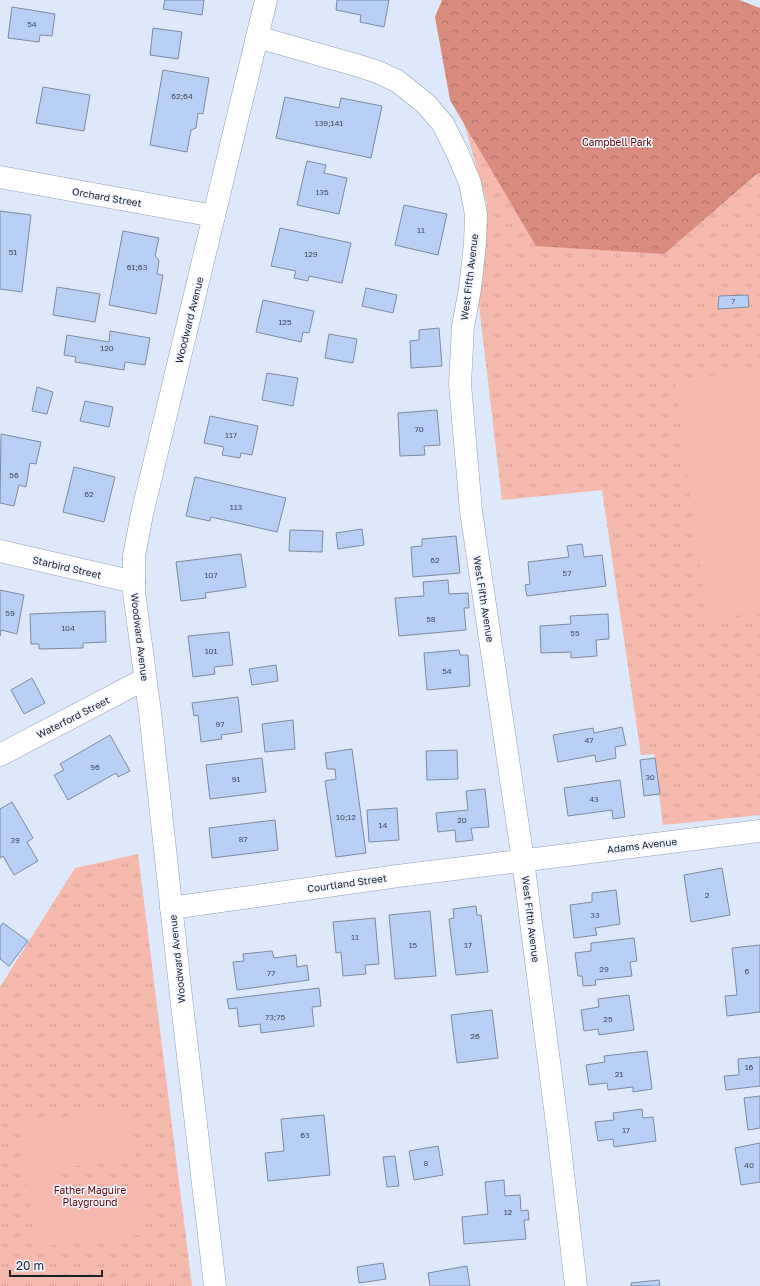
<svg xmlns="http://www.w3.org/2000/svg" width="760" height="1286" viewBox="0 0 760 1286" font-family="'Golos Text',sans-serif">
<defs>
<pattern id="grass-tufts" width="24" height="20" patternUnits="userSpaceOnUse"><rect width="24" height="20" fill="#f5b9ad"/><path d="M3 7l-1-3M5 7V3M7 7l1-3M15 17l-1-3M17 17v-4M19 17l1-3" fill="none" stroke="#d19f95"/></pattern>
<pattern id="forest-crowns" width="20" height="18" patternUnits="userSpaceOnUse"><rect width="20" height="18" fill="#d98b7d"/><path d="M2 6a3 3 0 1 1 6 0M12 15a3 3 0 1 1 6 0" fill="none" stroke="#af7166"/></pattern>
</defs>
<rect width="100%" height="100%" fill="#dde8fb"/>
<g fill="url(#grass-tufts)">
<polygon points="760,18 760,815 663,825 654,754 641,755 602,490 502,500 477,288 487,204 456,95"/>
<polygon points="138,854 192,1286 0,1286 0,987 75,868"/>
</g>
<polygon fill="url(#forest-crowns)" points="442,0 739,0 760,8 760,174 758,173 664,254 536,246 450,100 435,17"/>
<g fill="#f5b9ad">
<polygon points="760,369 760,612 707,620 675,381"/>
<polygon points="130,1109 136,1159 52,1169 56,1194 139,1184 145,1234 37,1247 33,1215 31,1215 22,1154 26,1154 22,1122"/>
</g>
<g fill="#b9d0f6" stroke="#7d8a9f">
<polygon points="165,0 204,0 202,15 163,9"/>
<polygon points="337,0 389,0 384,27 360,22 361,15 336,10"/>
<polygon points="12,7 55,14 52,36 40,35 39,42 8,38"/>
<polygon points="153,28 182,32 178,59 150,55"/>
<polygon points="163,70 209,78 203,114 198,113 196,128 191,130 187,152 150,145"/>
<polygon points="43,87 90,95 84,131 36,123"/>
<polygon points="285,97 339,108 341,98 382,106 371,158 276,138"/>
<polygon points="307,161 326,165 324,173 347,178 339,214 297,205"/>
<polygon points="404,205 447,214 438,255 395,245"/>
<polygon points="0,211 31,215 22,292 0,289"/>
<polygon points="280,228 351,243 342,283 309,276 308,281 294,278 296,271 271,266"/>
<polygon points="123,231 159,238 155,256 159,260 157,274 163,275 156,314 109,305"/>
<polygon points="57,287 100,294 95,322 53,315"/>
<polygon points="366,288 397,295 393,313 362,306"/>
<polygon points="748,295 749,307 718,309 719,296"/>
<polygon points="263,300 314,311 309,333 303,332 301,342 256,332"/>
<polygon points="439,328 442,366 411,368 410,341 419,340 419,330"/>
<polygon points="110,331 150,338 145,365 125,362 124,370 75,362 76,357 64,355 67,335 109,342"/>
<polygon points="329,334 357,339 353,363 325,358"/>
<polygon points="267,373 298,378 293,406 262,400"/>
<polygon points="37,387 53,392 47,414 32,411"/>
<polygon points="85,401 113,407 109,427 80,421"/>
<polygon points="437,410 440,445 424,446 425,455 400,456 398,413"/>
<polygon points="210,416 258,426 252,455 241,453 240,458 222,455 224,447 204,443"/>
<polygon points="1,434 41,442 36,464 30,463 26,487 19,485 14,506 0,503"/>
<polygon points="74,467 115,477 104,522 63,512"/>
<polygon points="195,477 286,498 277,532 211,517 210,521 186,516"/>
<polygon points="362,529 364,545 338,549 336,533"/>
<polygon points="290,530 323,531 322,552 289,551"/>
<polygon points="456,536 460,573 413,577 411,547 422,546 422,539"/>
<polygon points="582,544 584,557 602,555 606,586 527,596 525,585 530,584 528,562 569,557 567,546"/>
<polygon points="241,554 246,587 205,593 206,598 181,601 176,562"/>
<polygon points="448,580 449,594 468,593 469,608 464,608 466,630 399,636 395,598 424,596 423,582"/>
<polygon points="0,590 24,595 17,634 1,630 0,636"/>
<polygon points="105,611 106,642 83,643 83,648 39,649 39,644 31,644 30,614"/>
<polygon points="608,614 609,639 596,640 597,656 571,658 571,652 541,653 540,626 571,624 570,616"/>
<polygon points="229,632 233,665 214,667 215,674 193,677 188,636"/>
<polygon points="459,650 460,655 468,655 470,686 427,690 424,653"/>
<polygon points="276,665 278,681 252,685 249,669"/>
<polygon points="32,678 45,703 24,714 11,690"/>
<polygon points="238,697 242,732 221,735 222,739 201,742 198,715 194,716 192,703"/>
<polygon points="293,720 295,749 265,752 262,724"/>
<polygon points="622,727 626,745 615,747 616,758 596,762 595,755 558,762 553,735 593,728 594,733"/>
<polygon points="110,735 130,771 118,777 116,773 68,800 54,775 64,770 60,764"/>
<polygon points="352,749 366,853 336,857 325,781 336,779 335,769 327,769 325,753"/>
<polygon points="457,750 458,779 427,780 426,751"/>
<polygon points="262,758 266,792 210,799 206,765"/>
<polygon points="655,758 660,794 644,796 640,760"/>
<polygon points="620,780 625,817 613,819 612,810 568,816 564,788"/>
<polygon points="485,789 489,827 471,828 473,840 456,842 455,830 438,832 436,813 468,810 466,791"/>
<polygon points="12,802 33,838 27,842 38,861 14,875 3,856 0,858 0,809"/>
<polygon points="397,808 399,840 369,842 367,810"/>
<polygon points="275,820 278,850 212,858 209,828"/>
<polygon points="722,868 730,915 691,922 684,875"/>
<polygon points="616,890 620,924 595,928 597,935 574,938 570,905 592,902 592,893"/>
<polygon points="476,906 477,915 481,915 488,972 456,975 449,919 454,918 453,909"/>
<polygon points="430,911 436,976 395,979 389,915"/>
<polygon points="375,918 379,964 365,965 366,974 343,976 341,952 336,953 333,922"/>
<polygon points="3,923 28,941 9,966 0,959 0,927"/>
<polygon points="634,938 637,961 630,962 632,976 595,980 596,985 583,986 582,976 578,976 575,953 591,951 591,943"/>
<polygon points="760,945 760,1012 727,1016 725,996 737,995 732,948"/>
<polygon points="272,951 274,958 296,955 297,967 307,965 309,980 237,990 233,962 244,961 243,954"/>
<polygon points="319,988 321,1006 312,1007 314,1026 261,1033 260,1024 239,1027 237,1008 229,1009 227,999"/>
<polygon points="629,995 634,1030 599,1035 598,1029 584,1031 581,1010 599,1007 598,999"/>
<polygon points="492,1010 498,1058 457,1063 451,1015"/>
<polygon points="647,1051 652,1089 633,1092 633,1087 608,1090 607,1083 589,1085 586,1065 605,1062 604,1056"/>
<polygon points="760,1057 760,1086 726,1090 724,1076 739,1075 738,1059"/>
<polygon points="760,1096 760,1128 748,1130 744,1098"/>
<polygon points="642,1109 643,1118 653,1117 656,1141 614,1147 613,1139 598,1141 595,1122 614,1120 613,1113"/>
<polygon points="324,1115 330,1175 268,1181 265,1153 284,1151 281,1119"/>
<polygon points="760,1143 760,1182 741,1185 735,1148"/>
<polygon points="438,1146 443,1175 414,1180 409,1151"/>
<polygon points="395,1156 399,1186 387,1187 383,1157"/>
<polygon points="504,1180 505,1196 520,1195 521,1211 528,1210 529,1220 524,1220 526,1239 464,1244 462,1217 488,1214 485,1182"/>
<polygon points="383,1263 386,1279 359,1283 357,1267"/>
<polygon points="467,1266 470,1286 430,1286 428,1273"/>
<polygon points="659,1280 660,1286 631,1286 631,1283"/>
</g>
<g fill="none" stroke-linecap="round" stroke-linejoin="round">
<g stroke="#919eb4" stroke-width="23">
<g id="street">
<polyline points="257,37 356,65 378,72 397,81 426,104 443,124 458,154 470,183 476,214 475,244 470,289 463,326 460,384 471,511 523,860 559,1139 576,1286"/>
<polyline points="0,177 214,216"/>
<polyline points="0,551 134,582"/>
<polyline points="0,755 145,679"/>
<polyline points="171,908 398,876 760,831"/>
<polyline points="215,1286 182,1005 150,712 134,592 134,556 142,514 266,0"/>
</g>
</g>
<use href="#street" stroke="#fff" stroke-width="22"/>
</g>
<g text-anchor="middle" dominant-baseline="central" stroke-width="3" stroke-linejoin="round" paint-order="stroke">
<g font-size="8" fill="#424b5c">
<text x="32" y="24">54</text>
<text x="182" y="96">62;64</text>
<text x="329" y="123">139;141</text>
<text x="322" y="192">135</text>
<text x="421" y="230">11</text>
<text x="13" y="252">51</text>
<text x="311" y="254">129</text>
<text x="137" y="267">61;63</text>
<text x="733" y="301">7</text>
<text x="285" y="322">125</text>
<text x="107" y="348">120</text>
<text x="419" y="429">70</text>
<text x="231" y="435">117</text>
<text x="14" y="475">56</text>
<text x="89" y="494">62</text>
<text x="236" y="507">113</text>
<text x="435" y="560">62</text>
<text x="567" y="573">57</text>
<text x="211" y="575">107</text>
<text x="10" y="613">59</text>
<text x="431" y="619">58</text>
<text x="68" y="628">104</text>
<text x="575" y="633">55</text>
<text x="211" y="651">101</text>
<text x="447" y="671">54</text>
<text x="220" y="724">97</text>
<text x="589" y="740">47</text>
<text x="95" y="767">96</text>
<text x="650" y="777">30</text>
<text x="236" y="779">91</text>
<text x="594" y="799">43</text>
<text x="346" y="817">10;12</text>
<text x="462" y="820">20</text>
<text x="383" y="825">14</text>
<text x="243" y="839">87</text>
<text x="15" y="840">39</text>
<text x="707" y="895">2</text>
<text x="595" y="915">33</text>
<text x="355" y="937">11</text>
<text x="413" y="945">15</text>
<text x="468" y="945">17</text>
<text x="604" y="969">29</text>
<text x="747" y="971">6</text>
<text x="271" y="973">77</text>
<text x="275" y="1017">73;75</text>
<text x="608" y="1019">25</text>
<text x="475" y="1036">26</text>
<text x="749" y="1067">16</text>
<text x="619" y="1074">21</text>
<text x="626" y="1130">17</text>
<text x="305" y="1135">63</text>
<text x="426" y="1163">8</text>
<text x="749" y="1165">40</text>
<text x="508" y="1212">12</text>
</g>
<g font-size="10" fill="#640300" stroke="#eff5ff">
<text x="617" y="142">Campbell Park</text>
<text x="90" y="1190">Father Maguire<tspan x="90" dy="12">Playground</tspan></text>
</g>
<g font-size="10" fill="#1a1f28" stroke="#eff5ff">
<text transform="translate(107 197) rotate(10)">Orchard Street</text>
<text transform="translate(469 277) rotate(-83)">West Fifth Avenue</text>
<text transform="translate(189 320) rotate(-76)">Woodward Avenue</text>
<text transform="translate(67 567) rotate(13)">Starbird Street</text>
<text transform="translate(484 599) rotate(81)">West Fifth Avenue</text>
<text transform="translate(140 637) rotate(83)">Woodward Avenue</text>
<text transform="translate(73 717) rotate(-27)">Waterford Street</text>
<text transform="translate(642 845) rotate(-7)">Adams Avenue</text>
<text transform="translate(347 883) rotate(-8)">Courtland Street</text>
<text transform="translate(531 919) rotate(83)">West Fifth Avenue</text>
<text transform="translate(177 959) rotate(-96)">Woodward Avenue</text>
</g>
</g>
<path d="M10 1270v6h92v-6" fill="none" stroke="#1a1f28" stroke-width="2"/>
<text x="16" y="1270" font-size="12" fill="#1a1f28" stroke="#eff5ff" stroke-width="3" paint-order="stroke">20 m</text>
</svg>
